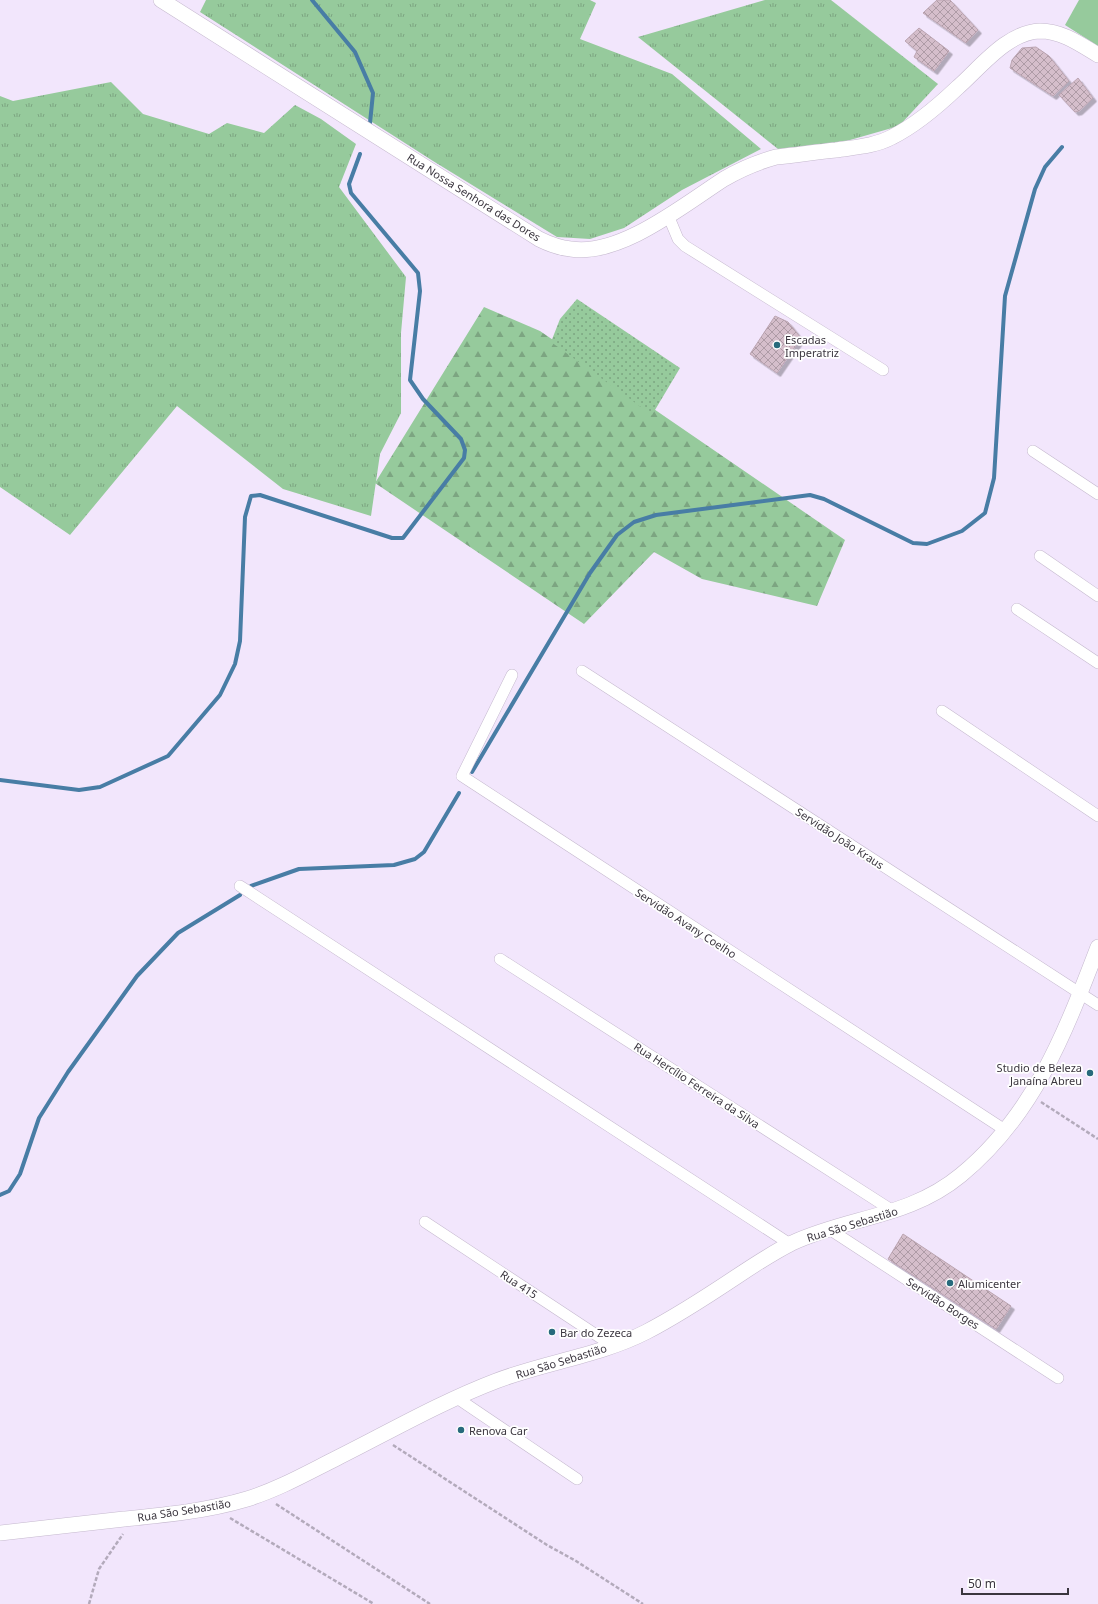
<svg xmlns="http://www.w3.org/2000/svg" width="1098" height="1604" viewBox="0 0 1098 1604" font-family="'Noto Sans',sans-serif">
<defs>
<pattern id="grass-tufts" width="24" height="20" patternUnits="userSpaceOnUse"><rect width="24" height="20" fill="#96ca9c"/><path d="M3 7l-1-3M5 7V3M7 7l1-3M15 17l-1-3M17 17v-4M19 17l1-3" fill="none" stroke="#7ca581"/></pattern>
<pattern id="forest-firs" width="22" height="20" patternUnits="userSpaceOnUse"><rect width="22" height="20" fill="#96ca9c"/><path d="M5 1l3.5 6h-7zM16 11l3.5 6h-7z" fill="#7ca581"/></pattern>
<pattern id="park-dots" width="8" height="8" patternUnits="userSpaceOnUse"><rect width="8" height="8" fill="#96ca9c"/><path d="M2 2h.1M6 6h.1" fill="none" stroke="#7ca581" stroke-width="1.8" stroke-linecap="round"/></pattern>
<pattern id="building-cross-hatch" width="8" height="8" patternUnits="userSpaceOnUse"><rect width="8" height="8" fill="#d5becb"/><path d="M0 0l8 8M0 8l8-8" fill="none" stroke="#ae9ba6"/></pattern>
<filter id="shadow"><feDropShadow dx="3.5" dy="3.5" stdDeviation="0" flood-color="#0004"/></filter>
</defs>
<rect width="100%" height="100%" fill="#f2e6fc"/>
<g fill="url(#grass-tufts)">
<polygon points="206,0 590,0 596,3 580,39 672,74 761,149 682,190 624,228 590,239 557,237 433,161 200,12"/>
<polygon points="765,0 831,0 938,84 899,126 843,142 778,149 638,37"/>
<polygon points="111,82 143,114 209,134 227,123 264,133 295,105 321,119 356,144 339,187 406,277 401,333 401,413 380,454 371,516 283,489 177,406 70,535 0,487 0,96 13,101"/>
</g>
<polygon fill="url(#forest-firs)" points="484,307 540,331 845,540 817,606 702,579 654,552 584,624 375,483"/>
<polygon fill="url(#park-dots)" points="577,299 680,368 652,415 551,342 560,319"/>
<polygon fill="#96ca9c" points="1079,0 1098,0 1098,46 1065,25"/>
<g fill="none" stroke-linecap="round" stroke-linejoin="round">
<g stroke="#487da5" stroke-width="4">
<polyline points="312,0 355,52 373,93 370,123"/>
<polyline points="472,772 590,573 617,535 634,522 656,515 810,495 824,499 913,543 927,544 962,531 985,513 994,478 1005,296 1035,189 1045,167 1062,147"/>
<polyline points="0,780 79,790 100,787 168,756 220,695 235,664 240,641 245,517 251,496 260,495 392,538 403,538 464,458 465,450 461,439 423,399 410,380 420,291 418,273 351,193 349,184 360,154"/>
<polyline points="251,886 299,869 394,865 415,859 424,852 459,793"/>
<polyline points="0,1195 9,1191 20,1174 39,1118 68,1072 137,976 178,933 240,895"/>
</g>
</g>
<g fill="url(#building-cross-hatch)" stroke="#bba4b1" filter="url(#shadow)">
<polygon points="937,0 950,0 978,30 966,43 923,13"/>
<polygon points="919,28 949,51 934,71 914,57 917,51 905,41"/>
<polygon points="1036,47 1049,56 1069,81 1053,96 1010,68 1012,60 1022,48"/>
<polygon points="1078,78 1093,98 1079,111 1075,112 1059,95"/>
<polygon points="775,316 788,322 801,338 777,373 750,354"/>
<polygon points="903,1234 1011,1306 996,1329 888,1259"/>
</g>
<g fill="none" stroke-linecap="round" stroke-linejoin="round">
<g stroke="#c5b9ce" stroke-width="12">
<g id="street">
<polyline points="668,215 678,239 685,246 883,370"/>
<polyline points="1033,451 1098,494"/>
<polyline points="1040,556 1098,596"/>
<polyline points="1017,609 1098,663"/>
<polyline points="582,671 1098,1005"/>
<polyline points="512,675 462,776 1005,1130"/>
<polyline points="942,711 1098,816"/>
<polyline points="240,886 790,1244"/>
<polyline points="500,959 893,1211"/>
<polyline points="425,1222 613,1346"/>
<polyline points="829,1229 1058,1378"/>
<polyline points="457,1398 577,1479"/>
</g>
</g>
<g stroke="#c5b9ce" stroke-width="16">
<g id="secondary">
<path d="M 161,0 L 539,239 C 549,244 560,248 571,249 C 620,257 685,204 724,179 C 741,169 758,162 776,157 C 796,155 816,152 836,150 C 856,147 875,146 892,137 C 916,125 937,107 957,88 C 980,68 1007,32 1040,31 C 1062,31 1080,44 1098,55"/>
<path d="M 0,1533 C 41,1528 83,1524 124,1519 C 165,1515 207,1511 247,1499 C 279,1489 307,1473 337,1458 C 389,1432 441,1402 496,1381 C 545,1362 599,1356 646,1332 C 677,1316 706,1297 736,1277 C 754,1265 772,1253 792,1243 C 850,1216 909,1218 961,1175 C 1034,1115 1065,1033 1098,947"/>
</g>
</g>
<g stroke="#b3aabb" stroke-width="2.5" stroke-dasharray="4 2" stroke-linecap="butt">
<polyline points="1041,1102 1098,1139"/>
<polyline points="393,1445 547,1545 576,1561 643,1604"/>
<polyline points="276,1504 430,1604"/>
<polyline points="230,1518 374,1604"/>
<polyline points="89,1604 99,1569 123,1534"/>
</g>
<use href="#street" stroke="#fff" stroke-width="11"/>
<use href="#secondary" stroke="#fff" stroke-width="15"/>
</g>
<g fill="#276a7c" stroke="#fff" stroke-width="1.5">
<circle cx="777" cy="345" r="4"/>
<circle cx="1090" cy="1073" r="4"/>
<circle cx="950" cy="1283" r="4"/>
<circle cx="552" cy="1332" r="4"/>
<circle cx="461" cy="1430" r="4"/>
</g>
<g text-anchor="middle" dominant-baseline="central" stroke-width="3.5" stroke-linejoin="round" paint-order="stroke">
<g font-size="11" fill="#3b363f" stroke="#fff">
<text transform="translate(474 197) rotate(32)">Rua Nossa Senhora das Dores</text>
<text transform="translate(840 838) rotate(33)">Servidão João Kraus</text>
<text transform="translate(686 923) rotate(33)">Servidão Avany Coelho</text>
<text transform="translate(697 1085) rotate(33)">Rua Hercílio Ferreira da Silva</text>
<text transform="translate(852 1224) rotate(-17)">Rua São Sebastião</text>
<text transform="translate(519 1284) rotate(33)">Rua 415</text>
<text transform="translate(943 1303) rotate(33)">Servidão Borges</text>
<text transform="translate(561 1361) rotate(-17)">Rua São Sebastião</text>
<text transform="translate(184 1510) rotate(-9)">Rua São Sebastião</text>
</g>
<g font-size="11" fill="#3b363f" stroke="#fff" text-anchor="start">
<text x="785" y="339">Escadas<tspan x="785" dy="13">Imperatriz</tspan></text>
<text x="1082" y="1067" text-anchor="end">Studio de Beleza<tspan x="1082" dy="13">Janaína Abreu</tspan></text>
<text x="958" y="1283">Alumicenter</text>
<text x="560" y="1332">Bar do Zezeca</text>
<text x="469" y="1430">Renova Car</text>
</g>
</g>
<path d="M962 1588v6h106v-6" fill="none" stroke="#3b363f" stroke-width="2"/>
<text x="968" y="1588" font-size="12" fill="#3b363f" stroke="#ffffff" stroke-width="3" paint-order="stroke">50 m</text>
</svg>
